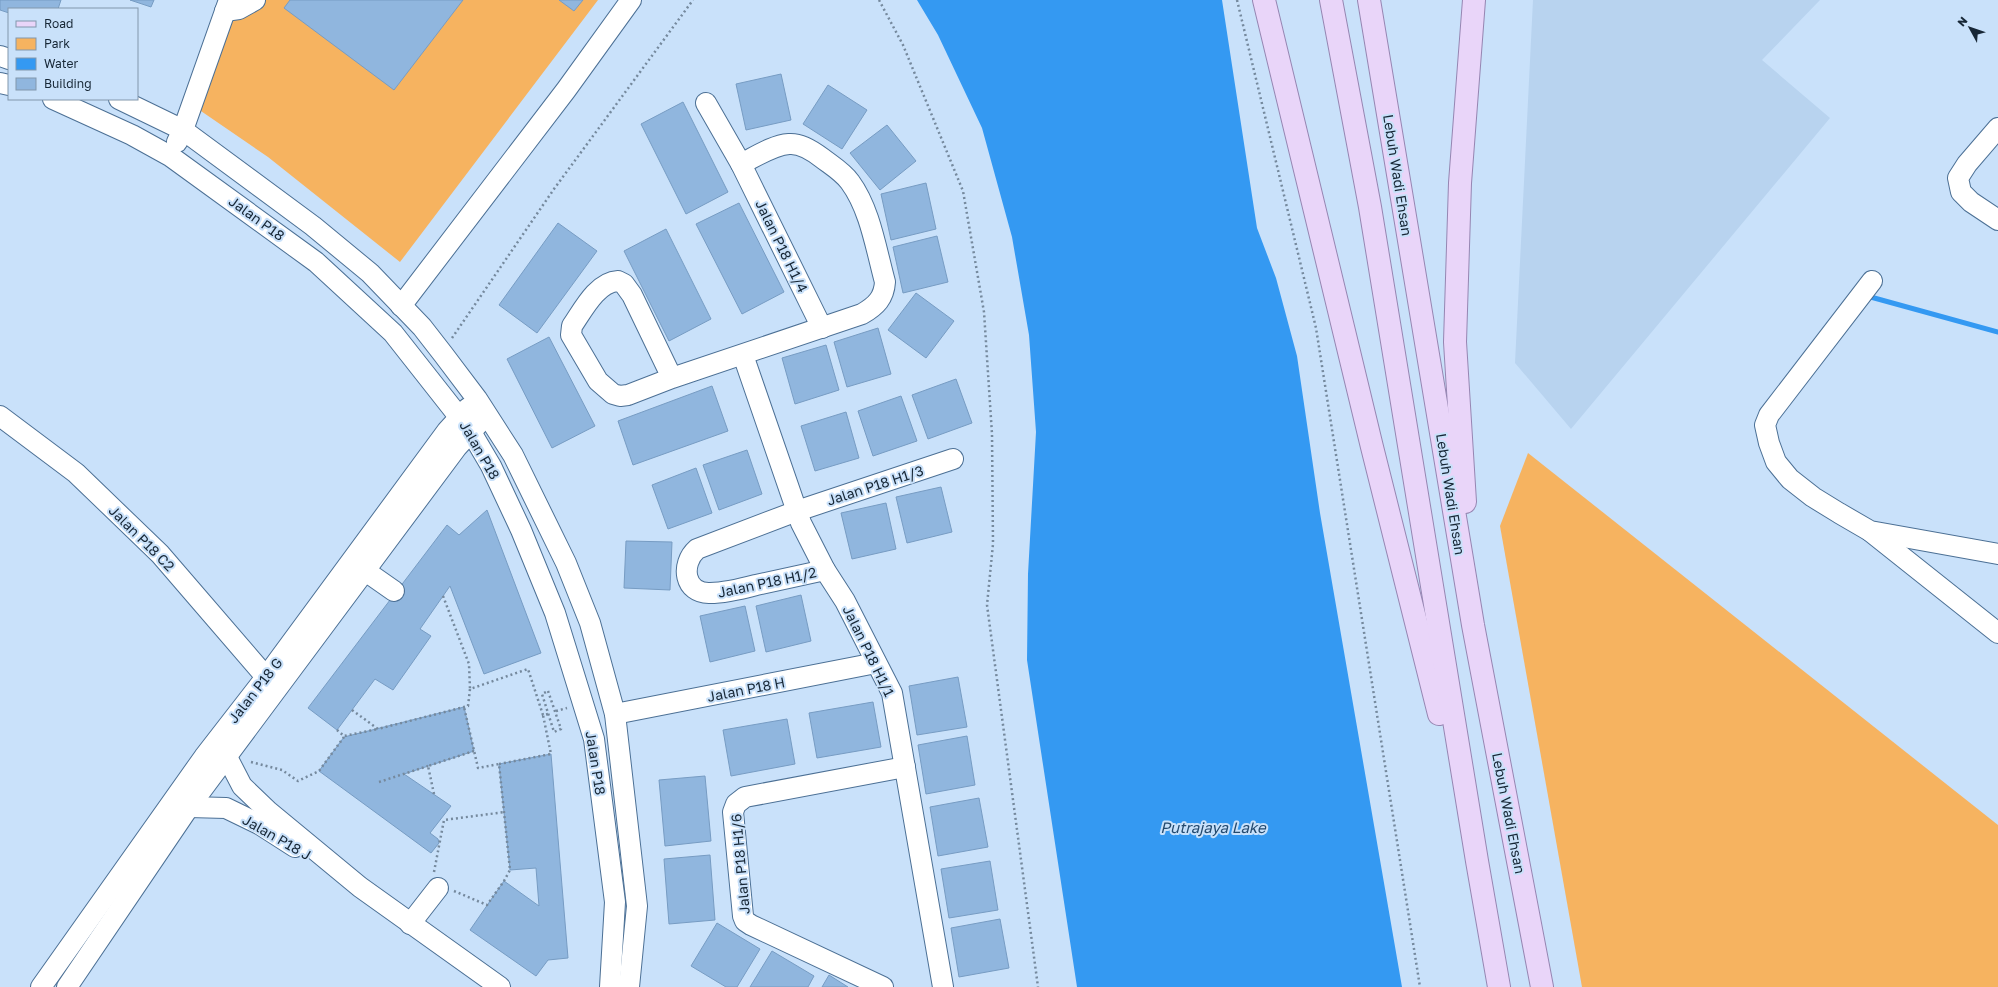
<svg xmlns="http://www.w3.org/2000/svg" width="1998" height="987" viewBox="0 0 1998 987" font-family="'Golos Text',sans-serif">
<rect width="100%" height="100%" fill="#c9e1fa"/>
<polygon fill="#b8d3ef" points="1533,0 1820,0 1762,60 1830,118 1571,429 1515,363"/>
<g fill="#f6b360">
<polygon points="234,0 598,0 400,262 268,157 198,109"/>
<polygon points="1528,453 1998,825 1998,987 1582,987 1500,526"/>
</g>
<polygon fill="#3499f2" points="917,0 1222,0 1257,228 1276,278 1297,356 1320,513 1402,987 1077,987 1027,660 1028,574 1036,432 1029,335 1012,237 982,128 938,35"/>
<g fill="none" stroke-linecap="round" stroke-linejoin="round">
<polyline stroke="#3499f2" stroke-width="5" points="1867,296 1998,332"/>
</g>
<g fill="#90b6de" stroke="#779cc3">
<polygon points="0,0 61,0 58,9 9,9 9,13 0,10"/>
<polygon points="130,0 154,0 151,7"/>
<polygon points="290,0 463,0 394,90 284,8"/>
<polygon points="559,0 583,0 574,11"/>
<polygon points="781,74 791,120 746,130 736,84"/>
<polygon points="828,85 867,110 842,149 803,124"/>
<polygon points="683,102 728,192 686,214 641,124"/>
<polygon points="887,125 916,161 880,190 850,153"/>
<polygon points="926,183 936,229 891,240 881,194"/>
<polygon points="739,203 784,292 742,314 696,224"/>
<polygon points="558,223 597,251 537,333 499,305"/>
<polygon points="666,229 711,319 669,341 624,251"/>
<polygon points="937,236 948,282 903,293 893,247"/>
<polygon points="916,293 954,321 926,358 888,330"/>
<polygon points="878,328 891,374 847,387 834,342"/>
<polygon points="549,337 595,426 552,448 507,359"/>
<polygon points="826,345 839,390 795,404 782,358"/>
<polygon points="956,379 972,423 928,439 912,395"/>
<polygon points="712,386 728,431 633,465 618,421"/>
<polygon points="901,396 917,441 873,456 858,411"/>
<polygon points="846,412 859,458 815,471 801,426"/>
<polygon points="747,450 762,494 719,510 703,465"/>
<polygon points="696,468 712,513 668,529 652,485"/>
<polygon points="941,487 952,532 907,543 896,497"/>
<polygon points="886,503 896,549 852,559 841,513"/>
<polygon points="487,510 541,653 484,674 450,586 420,629 431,636 393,690 375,679 337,730 308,708 447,525 459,535"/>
<polygon points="626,541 672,542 670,590 624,588"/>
<polygon points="801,595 811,641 766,652 756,606"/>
<polygon points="745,606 755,651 710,662 700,616"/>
<polygon points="958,677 967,727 917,735 909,686"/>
<polygon points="873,702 881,747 817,758 809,713"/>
<polygon points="464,707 474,751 404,774 451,806 430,833 438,839 439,843 431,853 319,771 344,737"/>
<polygon points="787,719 795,764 731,776 723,730"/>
<polygon points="967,736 975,785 926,794 918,745"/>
<polygon points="551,754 568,958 548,960 536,976 470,930 504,881 539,906 536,868 510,870 499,764"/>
<polygon points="705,776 711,841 665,846 659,780"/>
<polygon points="979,798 988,847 938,856 930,807"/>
<polygon points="710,855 715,920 669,924 664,859"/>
<polygon points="990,861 998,910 949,918 941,869"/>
<polygon points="1000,919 1009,968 959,977 951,928"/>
<polygon points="717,923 760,949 737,987 726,987 691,966"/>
<polygon points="772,951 814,976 808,987 750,987"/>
<polygon points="829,975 848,987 822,987"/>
</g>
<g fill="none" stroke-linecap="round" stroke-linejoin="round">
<g stroke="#4c7095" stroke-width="22">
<g id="minor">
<polyline points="225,11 239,9 255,0"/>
<polyline points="0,56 9,59"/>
<polyline points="0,83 9,85"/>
<polyline points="53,99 132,135 170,156 316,262 393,333 471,432 491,466 521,530 555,613 594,739 615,902 610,987"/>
<polyline points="119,99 183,130 313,226 370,273 422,327 443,354 477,399 513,455 566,563 590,623 615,714 637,906 629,987"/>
<polyline points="706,103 741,164 822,328"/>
<polyline points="1998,128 1967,164 1958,178 1961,192 1971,202 1998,220"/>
<polyline points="177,142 183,130 229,0"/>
<polyline points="1872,281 1769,415 1765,425 1769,443 1776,462 1790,479 1813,497 1839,513 1870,531 1998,554"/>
<polyline points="401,306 566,90 631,0"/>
<polyline points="743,355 801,523 825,570 845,601 892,693 943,987"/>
<path d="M 672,378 L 632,295 L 624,284 L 618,281 C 597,282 583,310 572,326 L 571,335 L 598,381 L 613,394 L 620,396 L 628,395 L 672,378 L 862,314 C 876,306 884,298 885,282 C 876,249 870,209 850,182 C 843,172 831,165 822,158 C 813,151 801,143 789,144 C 773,145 755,157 741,164"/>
<polyline points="0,416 76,473 160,554 266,677"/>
<polyline points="1871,532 1998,633"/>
<polyline points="354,563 394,591"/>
<path d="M 825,570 C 802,575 779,580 756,585 C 741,589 725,593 710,593 C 684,594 680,564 697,549 L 797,511 L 953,459"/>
<polyline points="615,714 876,663"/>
<polyline points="227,757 242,786 268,811 360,887 500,987"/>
<polyline points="189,807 226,808 259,824 295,847"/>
<polyline points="410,924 438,888"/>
<polyline points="41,987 204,757 266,677 447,431 468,408"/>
<polyline points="67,987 189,807 457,447 480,422"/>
<polyline points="883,987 751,925 745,921 743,916 733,812 736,804 745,797 905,767"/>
</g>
</g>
<g stroke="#9686b2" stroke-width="24">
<g id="major">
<polyline points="1264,0 1372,447 1439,714"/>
<polyline points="1331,0 1370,207 1477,861 1499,987"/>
<polyline points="1369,0 1473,625 1542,987"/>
<polyline points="1465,502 1455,342 1460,183 1474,0"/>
</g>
</g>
<g stroke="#75899d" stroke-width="2.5" stroke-dasharray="2 3" stroke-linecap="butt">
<polyline points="879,0 903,45 963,191 984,312 992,434 993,544 987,605 1038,987"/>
<polyline points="1237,0 1316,328 1420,987"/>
<polyline points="452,338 554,189 693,0"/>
<polyline points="443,596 469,664 470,689"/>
<polygon points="548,691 561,729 554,732 542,694"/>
<polyline points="352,710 378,729 464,707 468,706 470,689 528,669 543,715 548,714"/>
<polyline points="556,711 567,708"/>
<polyline points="337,730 344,736 378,729"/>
<polyline points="251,762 282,770 298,781 319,771 344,737"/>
<polyline points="499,764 551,754 543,715"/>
<polyline points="379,782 428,766"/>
<polyline points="434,794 428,766 474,751"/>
<polyline points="434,872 444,820 505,812"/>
<polyline points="454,891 487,905 504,881 510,870 499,764 478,768 464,707"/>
</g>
<use href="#minor" stroke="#fff" stroke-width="20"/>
<use href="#major" stroke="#e9d5f9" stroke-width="22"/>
</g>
<g text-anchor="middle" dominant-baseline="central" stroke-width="4" stroke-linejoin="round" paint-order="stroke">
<g font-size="14" fill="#172736" stroke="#c9e1fa">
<text transform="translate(1398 175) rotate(81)">Lebuh Wadi Ehsan</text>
<text transform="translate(257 218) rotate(36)">Jalan P18</text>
<text transform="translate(782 246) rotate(64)">Jalan P18 H1/4</text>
<text transform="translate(480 450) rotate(60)">Jalan P18</text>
<text transform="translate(875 485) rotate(-18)">Jalan P18 H1/3</text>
<text transform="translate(1451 494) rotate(81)">Lebuh Wadi Ehsan</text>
<text transform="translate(142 538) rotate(45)">Jalan P18 C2</text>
<text transform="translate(767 582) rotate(-12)">Jalan P18 H1/2</text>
<text transform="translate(869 651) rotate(64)">Jalan P18 H1/1</text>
<text transform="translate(746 689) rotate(-11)">Jalan P18 H</text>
<text transform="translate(255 690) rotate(-52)">Jalan P18 G</text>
<text transform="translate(596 763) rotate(81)">Jalan P18</text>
<text transform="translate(1509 813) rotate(79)">Lebuh Wadi Ehsan</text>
<text transform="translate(277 837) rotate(30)">Jalan P18 J</text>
<text transform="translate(740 864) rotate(-95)">Jalan P18 H1/6</text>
</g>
<g font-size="15" font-style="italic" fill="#23496e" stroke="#c9e1fa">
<text x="1213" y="827">Putrajaya Lake</text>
</g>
</g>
<rect x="8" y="8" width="130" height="92" fill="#c9e1fa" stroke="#8297ac"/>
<rect x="16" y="21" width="20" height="6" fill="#e9d5f9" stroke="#8297ac"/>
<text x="44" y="28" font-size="12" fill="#172736">Road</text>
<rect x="16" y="38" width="20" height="12" fill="#f6b360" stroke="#8297ac"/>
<text x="44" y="48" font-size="12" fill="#172736">Park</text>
<rect x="16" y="58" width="20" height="12" fill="#3499f2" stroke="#8297ac"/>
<text x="44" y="68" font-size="12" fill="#172736">Water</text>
<rect x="16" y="78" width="20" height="12" fill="#90b6de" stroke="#8297ac"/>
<text x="44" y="88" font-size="12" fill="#172736">Building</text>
<g transform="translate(1970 28) rotate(310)" stroke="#c9e1fa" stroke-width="3" paint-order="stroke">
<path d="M0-3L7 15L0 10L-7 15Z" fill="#172736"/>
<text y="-6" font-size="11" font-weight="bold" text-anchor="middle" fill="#172736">N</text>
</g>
</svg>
